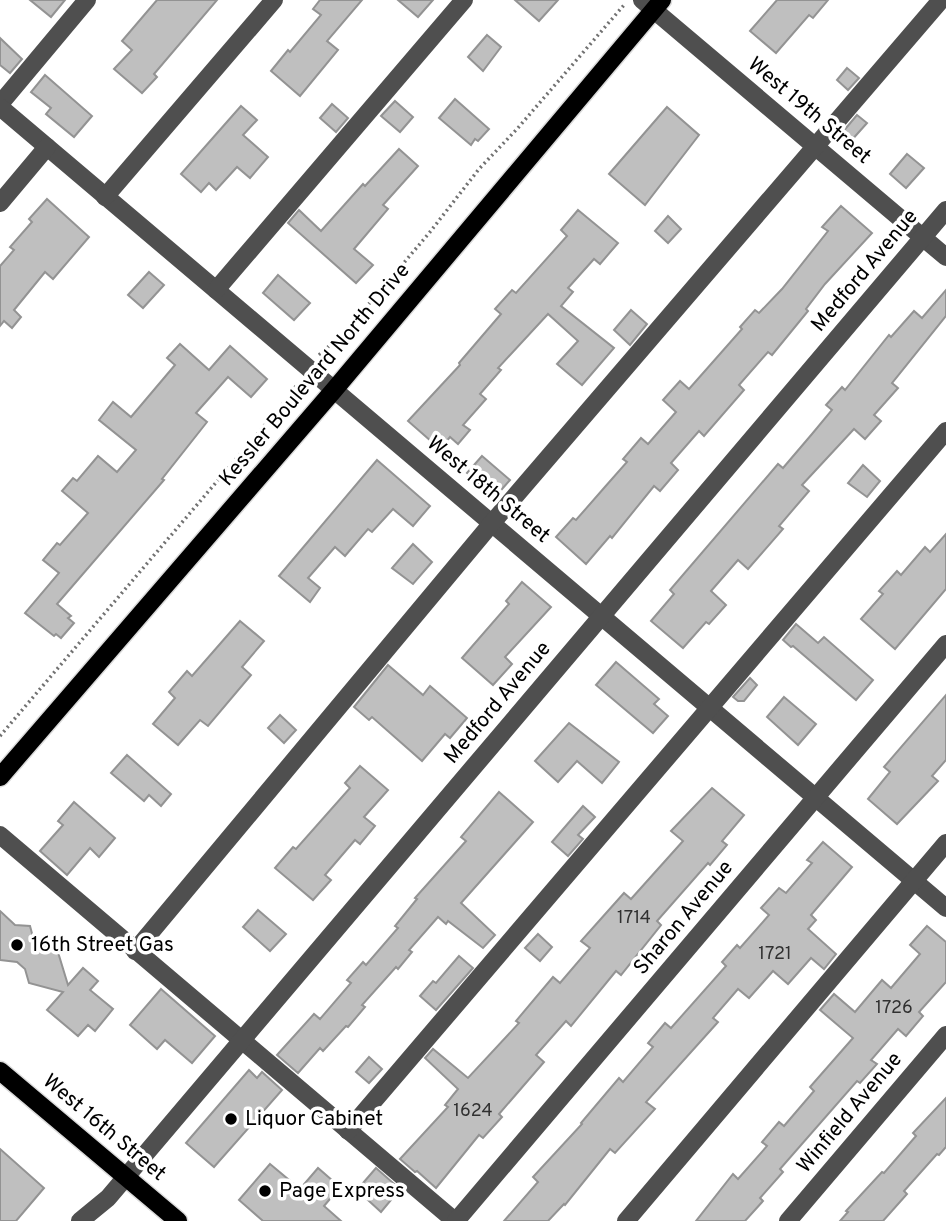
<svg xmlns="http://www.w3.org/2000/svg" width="946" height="1221" viewBox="0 0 946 1221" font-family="Overpass,sans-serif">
<rect width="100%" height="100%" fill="#fff"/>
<g fill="#bfbfbf" stroke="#939393" stroke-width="2">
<polygon points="30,0 65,0 51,17"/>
<polygon points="157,0 217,0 154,74 157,77 142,93 114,69 132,50 122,41"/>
<polygon points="320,0 362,0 327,41 338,50 300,96 271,71 288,50 290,52 321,15 313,9"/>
<polygon points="398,0 433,0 418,17"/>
<polygon points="515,0 558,0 539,21"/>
<polygon points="777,0 828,0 813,18 809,15 776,53 750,31"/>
<polygon points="487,35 501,47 483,71 468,57"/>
<polygon points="0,38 22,59 10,73 0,65"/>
<polygon points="847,68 859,78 848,90 837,80"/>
<polygon points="45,75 92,116 74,137 46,114 51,108 31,92"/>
<polygon points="455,99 489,129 478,141 475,139 471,145 439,118"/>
<polygon points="395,101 413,117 400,132 381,116"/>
<polygon points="332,104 348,118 336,132 320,118"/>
<polygon points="241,106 257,120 243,135 268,157 250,178 237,167 216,190 209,183 201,192 181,174"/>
<polygon points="667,107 699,135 645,205 609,174"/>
<polygon points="857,115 867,123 850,142 841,134"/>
<polygon points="399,149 418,166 383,205 388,209 354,249 373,265 356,283 288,223 299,210 321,231 363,184 365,186"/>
<polygon points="907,154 924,168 906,188 890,174"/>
<polygon points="47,199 89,237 53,279 45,272 14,310 21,317 12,328 4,321 0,326 0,266 14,250 10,247 32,222 29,219"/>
<polygon points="841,206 872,233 825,284 806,309 808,311 772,355 768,352 739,385 744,390 704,436 699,431 671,463 678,470 660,491 654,486 612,538 610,536 586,564 556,537 573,518 576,520 604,488 627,462 623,459 641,438 648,444 676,412 663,400 680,381 689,389 742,329 740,327 755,310 759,313 782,289 828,231 822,227"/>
<polygon points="578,210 618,243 600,264 594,259 568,288 573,292 561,306 614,348 582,385 557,364 578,341 548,314 498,368 501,370 480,394 486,399 463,425 470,430 458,444 450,437 440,449 408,421 460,365 459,363 501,314 495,309 512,290 516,293 567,236 561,230"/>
<polygon points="668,216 681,229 668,243 655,231"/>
<polygon points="149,272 164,285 143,308 128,295"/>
<polygon points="278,275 310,303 294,320 263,293"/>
<polygon points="946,290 946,316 892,383 898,388 874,415 881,421 865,439 854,429 802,485 809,491 779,526 783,529 748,569 738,560 711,591 726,605 709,624 706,622 683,648 651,621 674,594 670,590 778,464 783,468 812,434 832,410 826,405 842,387 845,390 889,335 891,337 914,311 922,318"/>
<polygon points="631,310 647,324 630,345 614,330"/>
<polygon points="180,344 209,370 230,346 267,379 251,397 228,377 196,413 207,422 162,479 164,480 57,604 71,616 68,618 74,623 61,638 56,634 54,636 25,613 59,573 43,560 57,543 60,545 88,513 62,491 73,478 77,481 98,456 117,472 136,450 99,420 113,402 131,417 175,365 167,358"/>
<polygon points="482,456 510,480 495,497 467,473"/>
<polygon points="377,460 430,506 413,526 393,509 372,532 368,529 345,556 335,547 308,578 320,588 310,602 279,576"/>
<polygon points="863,465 880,481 867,497 848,483"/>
<polygon points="946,534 946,589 895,649 861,619 883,594 879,591 897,571 901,575 925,547 930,552"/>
<polygon points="413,544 432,562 413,584 392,568"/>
<polygon points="522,582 551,607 505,657 512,664 493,685 462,658 509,604 506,601"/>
<polygon points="240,621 264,641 242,667 251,675 208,726 200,720 178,745 153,724 175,698 169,692 187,671 192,676"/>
<polygon points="796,624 818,643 824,637 873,680 856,700 793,646 791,647 783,640"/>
<polygon points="616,662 659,699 654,704 668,716 653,733 596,685"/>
<polygon points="388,665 423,695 430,686 467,718 450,738 445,734 422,761 372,717 369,720 354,707"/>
<polygon points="750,678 757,685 744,701 738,701 733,697"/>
<polygon points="946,695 946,760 932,776 938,781 897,824 868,799 890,772 884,767"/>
<polygon points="784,697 816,724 798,745 767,717"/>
<polygon points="280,715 296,730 284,743 268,728"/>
<polygon points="569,723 619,762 602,783 577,761 558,782 535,761"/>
<polygon points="127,755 171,794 161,806 149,795 144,801 111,773"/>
<polygon points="360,766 388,790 364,817 375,826 360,844 355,840 325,875 331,880 313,900 275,868 293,847 296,849 350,788 345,783"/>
<polygon points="712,788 744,815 722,841 727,845 710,865 708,863 657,921 661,925 621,975 616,971 571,1026 566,1021 536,1055 544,1062 499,1114 502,1117 483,1138 479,1135 436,1188 417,1171 415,1172 400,1159 448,1107 445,1105 458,1089 425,1058 433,1049 468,1078 519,1023 516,1021 553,977 560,983 590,948 581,941 599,921 624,893 631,899 683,841 671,831"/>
<polygon points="499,792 533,822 461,903 495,935 483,948 448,921 446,924 438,917 409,950 412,952 398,969 396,967 362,1005 365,1007 348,1027 346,1026 323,1051 320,1048 298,1073 277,1055 314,1014 320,1019 351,983 347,980 363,962 366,965 398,928 395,926 417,899 415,898 466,841 461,837"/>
<polygon points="74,802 115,838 99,857 90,848 67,875 40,851 63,825 58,821"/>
<polygon points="583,806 595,817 578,835 583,839 568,856 552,842"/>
<polygon points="823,842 852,867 811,915 816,920 808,929 836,954 824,969 811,958 788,984 773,971 749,998 738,989 713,1018 718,1022 646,1102 655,1109 615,1153 610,1149 565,1205 564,1204 548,1221 504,1221 538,1182 533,1177 582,1124 581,1123 619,1078 623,1082 653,1047 648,1043 665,1023 671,1028 726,966 722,962 737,945 740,948 769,915 761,908 779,888 786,893 812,863 807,860"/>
<polygon points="258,910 286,934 270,951 243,927"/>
<polygon points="0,911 15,925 30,926 34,941 43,947 57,949 68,985 83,968 98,981 90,990 113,1009 95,1031 88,1025 78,1036 47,1010 63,992 29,983 25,969 17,962 0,960"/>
<polygon points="927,926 946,942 946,982 919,1012 923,1016 906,1036 898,1029 871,1060 877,1064 860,1083 857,1081 780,1169 783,1172 760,1198 763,1201 745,1221 696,1221 733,1174 738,1179 767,1146 762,1142 779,1122 784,1126 814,1091 810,1087 853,1038 820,1010 834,994 855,1012 882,980 891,988 920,954 910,945"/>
<polygon points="538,934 552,947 540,961 525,948"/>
<polygon points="459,956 473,968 436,1010 420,996 433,981 436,983"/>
<polygon points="161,989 215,1036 192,1063 165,1040 157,1049 130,1025"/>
<polygon points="369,1057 382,1069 369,1083 356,1072"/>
<polygon points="249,1070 257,1078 262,1072 282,1090 214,1167 186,1143"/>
<polygon points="946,1098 946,1147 939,1155 937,1154 904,1191 907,1194 883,1221 840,1221 848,1212 846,1211 882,1172 884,1173 916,1136 913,1133"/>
<polygon points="0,1149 44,1188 16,1221 0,1221"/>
<polygon points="270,1164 300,1189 318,1168 340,1187 324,1206 341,1221 263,1221 239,1200"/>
<polygon points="376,1168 400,1189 381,1212 357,1190"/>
</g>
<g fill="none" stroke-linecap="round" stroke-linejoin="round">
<g stroke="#dbdbdb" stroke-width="21">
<g id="major">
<polyline points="0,777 334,390 662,0"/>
<polyline points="0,1071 178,1221"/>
</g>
</g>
<g stroke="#717171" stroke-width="3.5" stroke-dasharray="2 3.5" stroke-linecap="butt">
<polyline points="319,355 345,332 430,232 479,169 517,129 624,5"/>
<polyline points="0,736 288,398 298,383"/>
</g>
<g stroke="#4f4f4f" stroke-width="18">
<polyline points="642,0 946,257"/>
<polyline points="0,104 87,0"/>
<polyline points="0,107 946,908"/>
<polyline points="105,197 274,0"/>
<polyline points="0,203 47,147"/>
<polyline points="216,290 464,0"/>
<polyline points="0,835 455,1221"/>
<polyline points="135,951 492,523 941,0"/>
<polyline points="348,1131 946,431"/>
<polyline points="80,1221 108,1198 946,210"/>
<polyline points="456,1221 946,644"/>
<polyline points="626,1221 946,843"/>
<polyline points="788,1221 946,1035"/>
</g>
<use href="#major" stroke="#000" stroke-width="18"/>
</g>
<g fill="#000" stroke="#fff" stroke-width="2.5">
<circle cx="17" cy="945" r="7"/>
<circle cx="231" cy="1119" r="7"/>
<circle cx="265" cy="1191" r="7"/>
</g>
<g text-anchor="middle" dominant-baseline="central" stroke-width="7" stroke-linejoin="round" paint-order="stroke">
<g font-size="18" fill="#303030">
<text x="634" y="918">1714</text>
<text x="775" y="954">1721</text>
<text x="894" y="1008">1726</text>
<text x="473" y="1111">1624</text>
</g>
<g font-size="21" fill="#000" stroke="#fff">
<text transform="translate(809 111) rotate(40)">West 19th Street</text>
<text transform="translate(865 271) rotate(-50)">Medford Avenue</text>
<text transform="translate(315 375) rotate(-50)">Kessler Boulevard North Drive</text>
<text transform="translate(488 490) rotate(40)">West 18th Street</text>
<text transform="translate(498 703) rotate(-50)">Medford Avenue</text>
<text transform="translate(684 918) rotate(-50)">Sharon Avenue</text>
<text transform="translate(850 1113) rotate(-50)">Winfield Avenue</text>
<text transform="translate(104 1128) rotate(40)">West 16th Street</text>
</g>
<g font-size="21" fill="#000" stroke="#fff" text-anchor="start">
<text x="31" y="945">16th Street Gas</text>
<text x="245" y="1119">Liquor Cabinet</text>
<text x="279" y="1191">Page Express</text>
</g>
</g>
</svg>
